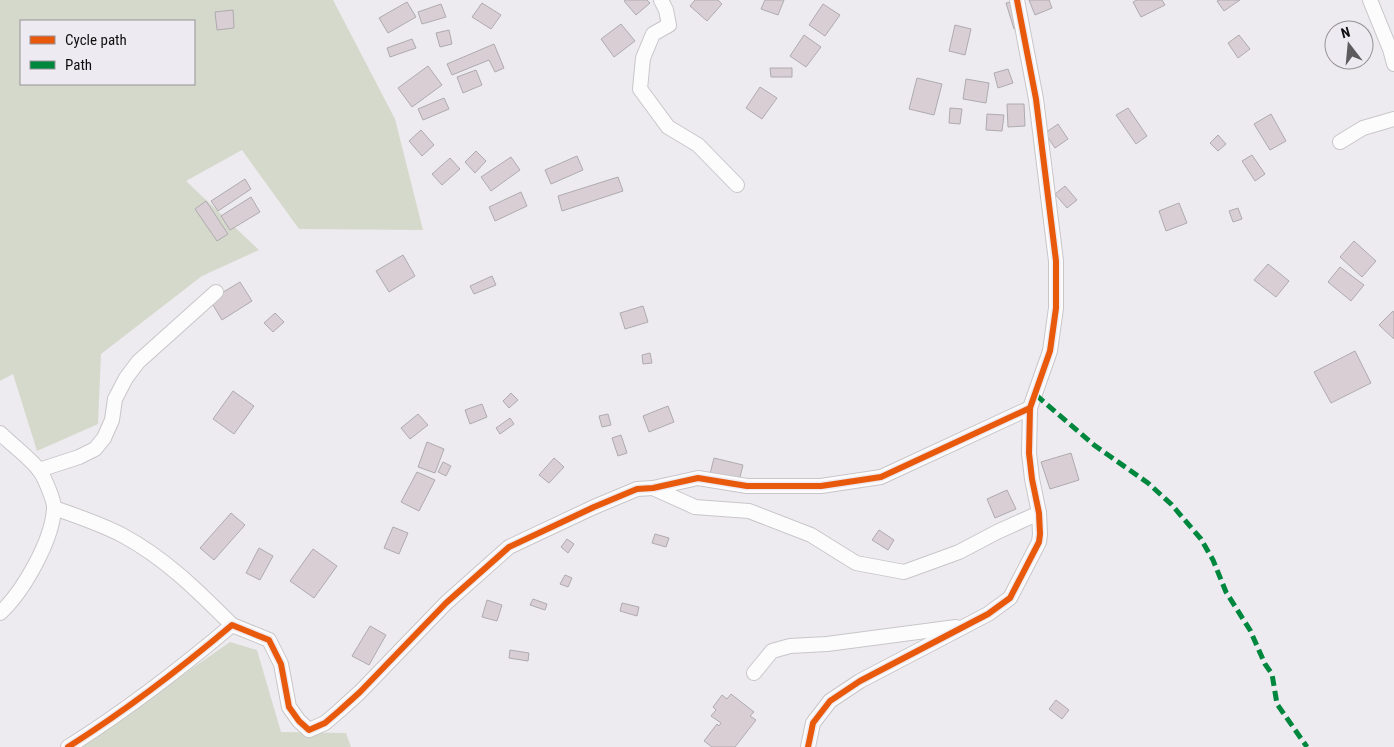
<svg xmlns="http://www.w3.org/2000/svg" width="1394" height="747" viewBox="0 0 1394 747" font-family="'Roboto Condensed',sans-serif">
<rect width="100%" height="100%" fill="#eeebf0"/>
<g fill="#d5d9cb" fill-rule="evenodd">
<path d="M 0,0 L 333,0 L 395,119 L 423,230 L 299,229 L 242,150 L 186,181 L 259,250 L 202,276 L 101,354 L 98,424 L 37,451 L 13,374 L 0,381 ZM 21,21 L 194,21 L 194,84 L 21,84 Z"/>
<polygon points="230,642 257,650 281,732 346,733 351,747 79,747"/>
</g>
<g fill="#d9ced4" stroke="#aeabae">
<polygon points="626,0 647,0 650,3 636,15 624,1"/>
<polygon points="695,0 718,0 722,4 707,21 690,6"/>
<polygon points="765,0 784,0 778,15 761,9"/>
<polygon points="1029,0 1049,0 1052,8 1035,15"/>
<polygon points="1137,0 1162,0 1165,5 1141,17 1133,2"/>
<polygon points="1219,0 1240,0 1224,11 1217,1"/>
<polygon points="407,2 416,17 388,33 379,18"/>
<polygon points="1012,2 1020,28 1014,29 1006,3"/>
<polygon points="482,3 501,15 491,29 472,17"/>
<polygon points="441,4 446,17 422,24 418,12"/>
<polygon points="823,4 840,15 825,36 809,25"/>
<polygon points="233,10 234,28 217,30 215,12"/>
<polygon points="621,24 635,41 614,57 601,39"/>
<polygon points="955,25 971,29 965,55 949,51"/>
<polygon points="449,30 452,44 440,47 436,33"/>
<polygon points="804,35 821,47 806,67 790,56"/>
<polygon points="1239,35 1250,49 1238,58 1228,43"/>
<polygon points="412,39 416,48 390,57 387,48"/>
<polygon points="494,44 504,68 495,72 489,60 452,75 447,64"/>
<polygon points="428,66 442,85 412,107 398,88"/>
<polygon points="770,68 792,68 792,77 771,77"/>
<polygon points="1008,69 1013,83 998,88 994,73"/>
<polygon points="476,70 482,85 463,93 457,77"/>
<polygon points="917,78 942,84 934,115 909,109"/>
<polygon points="966,79 989,83 986,103 963,99"/>
<polygon points="760,87 777,98 762,119 746,108"/>
<polygon points="444,98 449,109 423,120 418,109"/>
<polygon points="1007,104 1024,104 1025,126 1008,127"/>
<polygon points="950,108 962,109 960,124 949,123"/>
<polygon points="1128,108 1147,136 1136,144 1116,115"/>
<polygon points="987,114 1004,115 1002,131 986,130"/>
<polygon points="1271,114 1286,141 1270,150 1254,124"/>
<polygon points="1058,124 1068,139 1055,148 1045,133"/>
<polygon points="421,130 434,145 422,156 409,141"/>
<polygon points="1218,135 1226,144 1218,151 1210,143"/>
<polygon points="476,151 486,161 475,173 465,162"/>
<polygon points="1252,155 1265,174 1255,181 1242,161"/>
<polygon points="577,156 583,170 551,184 545,170"/>
<polygon points="511,157 520,170 491,191 481,177"/>
<polygon points="450,158 460,169 442,185 432,174"/>
<polygon points="618,177 623,191 562,211 558,196"/>
<polygon points="245,179 251,189 218,211 211,201"/>
<polygon points="1065,186 1077,200 1067,208 1055,194"/>
<polygon points="521,192 527,206 495,221 489,207"/>
<polygon points="251,197 260,212 230,230 221,216"/>
<polygon points="206,201 228,234 217,241 195,209"/>
<polygon points="1179,203 1187,223 1166,231 1159,211"/>
<polygon points="1238,208 1242,219 1233,222 1229,211"/>
<polygon points="1354,241 1376,261 1362,277 1340,257"/>
<polygon points="403,255 415,276 389,292 376,271"/>
<polygon points="1268,264 1289,281 1276,297 1254,280"/>
<polygon points="1340,267 1364,285 1351,301 1328,282"/>
<polygon points="492,276 496,285 474,294 470,286"/>
<polygon points="240,282 252,301 222,320 210,300"/>
<polygon points="643,306 648,322 625,329 620,313"/>
<polygon points="1393,311 1394,313 1394,339 1379,325"/>
<polygon points="275,313 284,322 273,332 264,323"/>
<polygon points="1355,351 1371,383 1331,403 1314,372"/>
<polygon points="650,353 652,363 643,364 642,355"/>
<polygon points="233,391 254,406 234,434 213,419"/>
<polygon points="511,393 518,400 509,408 503,401"/>
<polygon points="482,404 487,417 470,424 465,410"/>
<polygon points="668,406 674,422 649,432 643,416"/>
<polygon points="418,414 428,425 410,439 401,428"/>
<polygon points="608,414 611,425 602,427 599,416"/>
<polygon points="510,418 514,424 500,434 496,428"/>
<polygon points="621,435 627,453 618,456 612,438"/>
<polygon points="427,442 444,449 435,473 418,467"/>
<polygon points="1071,453 1079,480 1050,489 1041,462"/>
<polygon points="554,458 564,467 549,483 539,475"/>
<polygon points="714,458 743,465 739,481 710,474"/>
<polygon points="443,462 451,466 446,476 438,472"/>
<polygon points="417,472 435,480 419,511 401,502"/>
<polygon points="1007,490 1016,509 995,518 987,499"/>
<polygon points="231,513 245,525 214,560 200,548"/>
<polygon points="393,527 408,533 399,554 384,548"/>
<polygon points="879,530 894,540 888,550 872,540"/>
<polygon points="655,534 669,538 666,547 652,543"/>
<polygon points="567,539 574,544 568,553 561,547"/>
<polygon points="259,548 273,556 260,580 246,573"/>
<polygon points="313,549 337,566 314,598 290,581"/>
<polygon points="565,575 572,578 568,587 560,584"/>
<polygon points="533,599 547,604 545,610 530,605"/>
<polygon points="487,600 502,605 497,621 482,617"/>
<polygon points="622,603 639,607 637,616 620,611"/>
<polygon points="370,626 386,635 369,665 352,656"/>
<polygon points="510,650 529,653 528,661 509,658"/>
<polygon points="731,694 754,712 750,716 756,720 735,747 712,747 704,741 717,724 719,726 721,723 711,716 716,710 713,707 722,695 727,699"/>
<polygon points="1056,700 1069,710 1062,719 1049,709"/>
</g>
<g fill="none" stroke-linecap="round" stroke-linejoin="round">
<g stroke="#c8c6c9" stroke-width="16">
<g id="minor">
<polyline points="661,0 666,10 669,25 653,34 643,58 640,89 668,127 698,145 737,185"/>
<polyline points="1370,0 1390,49 1394,64"/>
<polyline points="1340,142 1363,128 1394,119"/>
<path d="M 0,433 C 11,444 31,459 39,470 C 44,476 55,502 54,509 C 52,541 23,592 0,613"/>
<polyline points="39,470 79,457 95,449 104,438 112,420 115,399 126,378 138,362 216,292"/>
<polyline points="653,488 695,507 749,511 811,535 856,563 904,572 959,552 997,532 1039,513"/>
<path d="M 54,508 C 77,516 101,524 122,535 C 165,558 198,591 232,625"/>
<polyline points="754,673 772,651 790,646 827,644 956,627"/>
<path d="M 68,747 C 125,711 180,669 232,625 L 269,640 L 281,664 L 289,707 L 299,721 L 309,730 L 325,723 L 339,711 L 360,692 L 446,603 L 509,547 L 594,507 L 637,489 L 653,488 L 698,478 L 747,486 L 821,486 L 881,477 L 1030,408"/>
<polyline points="808,747 813,723 830,701 860,681 988,614 1010,598 1039,542 1040,534 1039,513 1032,479 1029,453 1030,408 1050,351 1056,308 1056,261 1036,99 1017,0"/>
</g>
</g>
<use href="#minor" stroke="#fcfcfd" stroke-width="14"/>
<polyline stroke="#00873e" stroke-width="5" stroke-dasharray="10 5" stroke-linecap="butt" points="1036,395 1094,445 1148,483 1171,504 1201,539 1213,560 1226,592 1250,630 1265,664 1272,674 1277,704 1307,747"/>
<g stroke="#eeeaf1" stroke-width="9">
<g id="cycleway">
<path d="M 68,747 C 125,711 180,669 232,625 L 269,640 L 281,664 L 289,707 L 299,721 L 309,730 L 325,723 L 339,711 L 360,692 L 446,603 L 509,547 L 594,507 L 637,489 L 653,488 L 698,478 L 747,486 L 821,486 L 881,477 L 1030,408"/>
<polyline points="808,747 813,723 830,701 860,681 988,614 1010,598 1039,542 1040,534 1039,513 1032,479 1029,453 1030,408 1050,351 1056,308 1056,261 1036,99 1017,0"/>
</g>
</g>
<use href="#cycleway" stroke="#e8590c" stroke-width="6"/>
</g>
<rect x="20" y="20" width="175" height="65" fill="#eeeaf1" stroke="#959297"/>
<rect x="30" y="36" width="25" height="8" fill="#e8590c" stroke="#959297"/>
<text x="65" y="45" font-size="15" fill="#0f0e10">Cycle path</text>
<rect x="30" y="61" width="25" height="8" fill="#00873e" stroke="#959297"/>
<text x="65" y="70" font-size="15" fill="#0f0e10">Path</text>
<g transform="translate(1349 45) rotate(344)"><circle r="24" fill="#eeeaf1" stroke="#959297"/>
<path d="M0-4L9 19L0 12L-9 19Z" fill="#5d5b5e"/>
<text y="-8" font-size="14" font-weight="bold" text-anchor="middle" fill="#0f0e10">N</text>
</g>
</svg>
